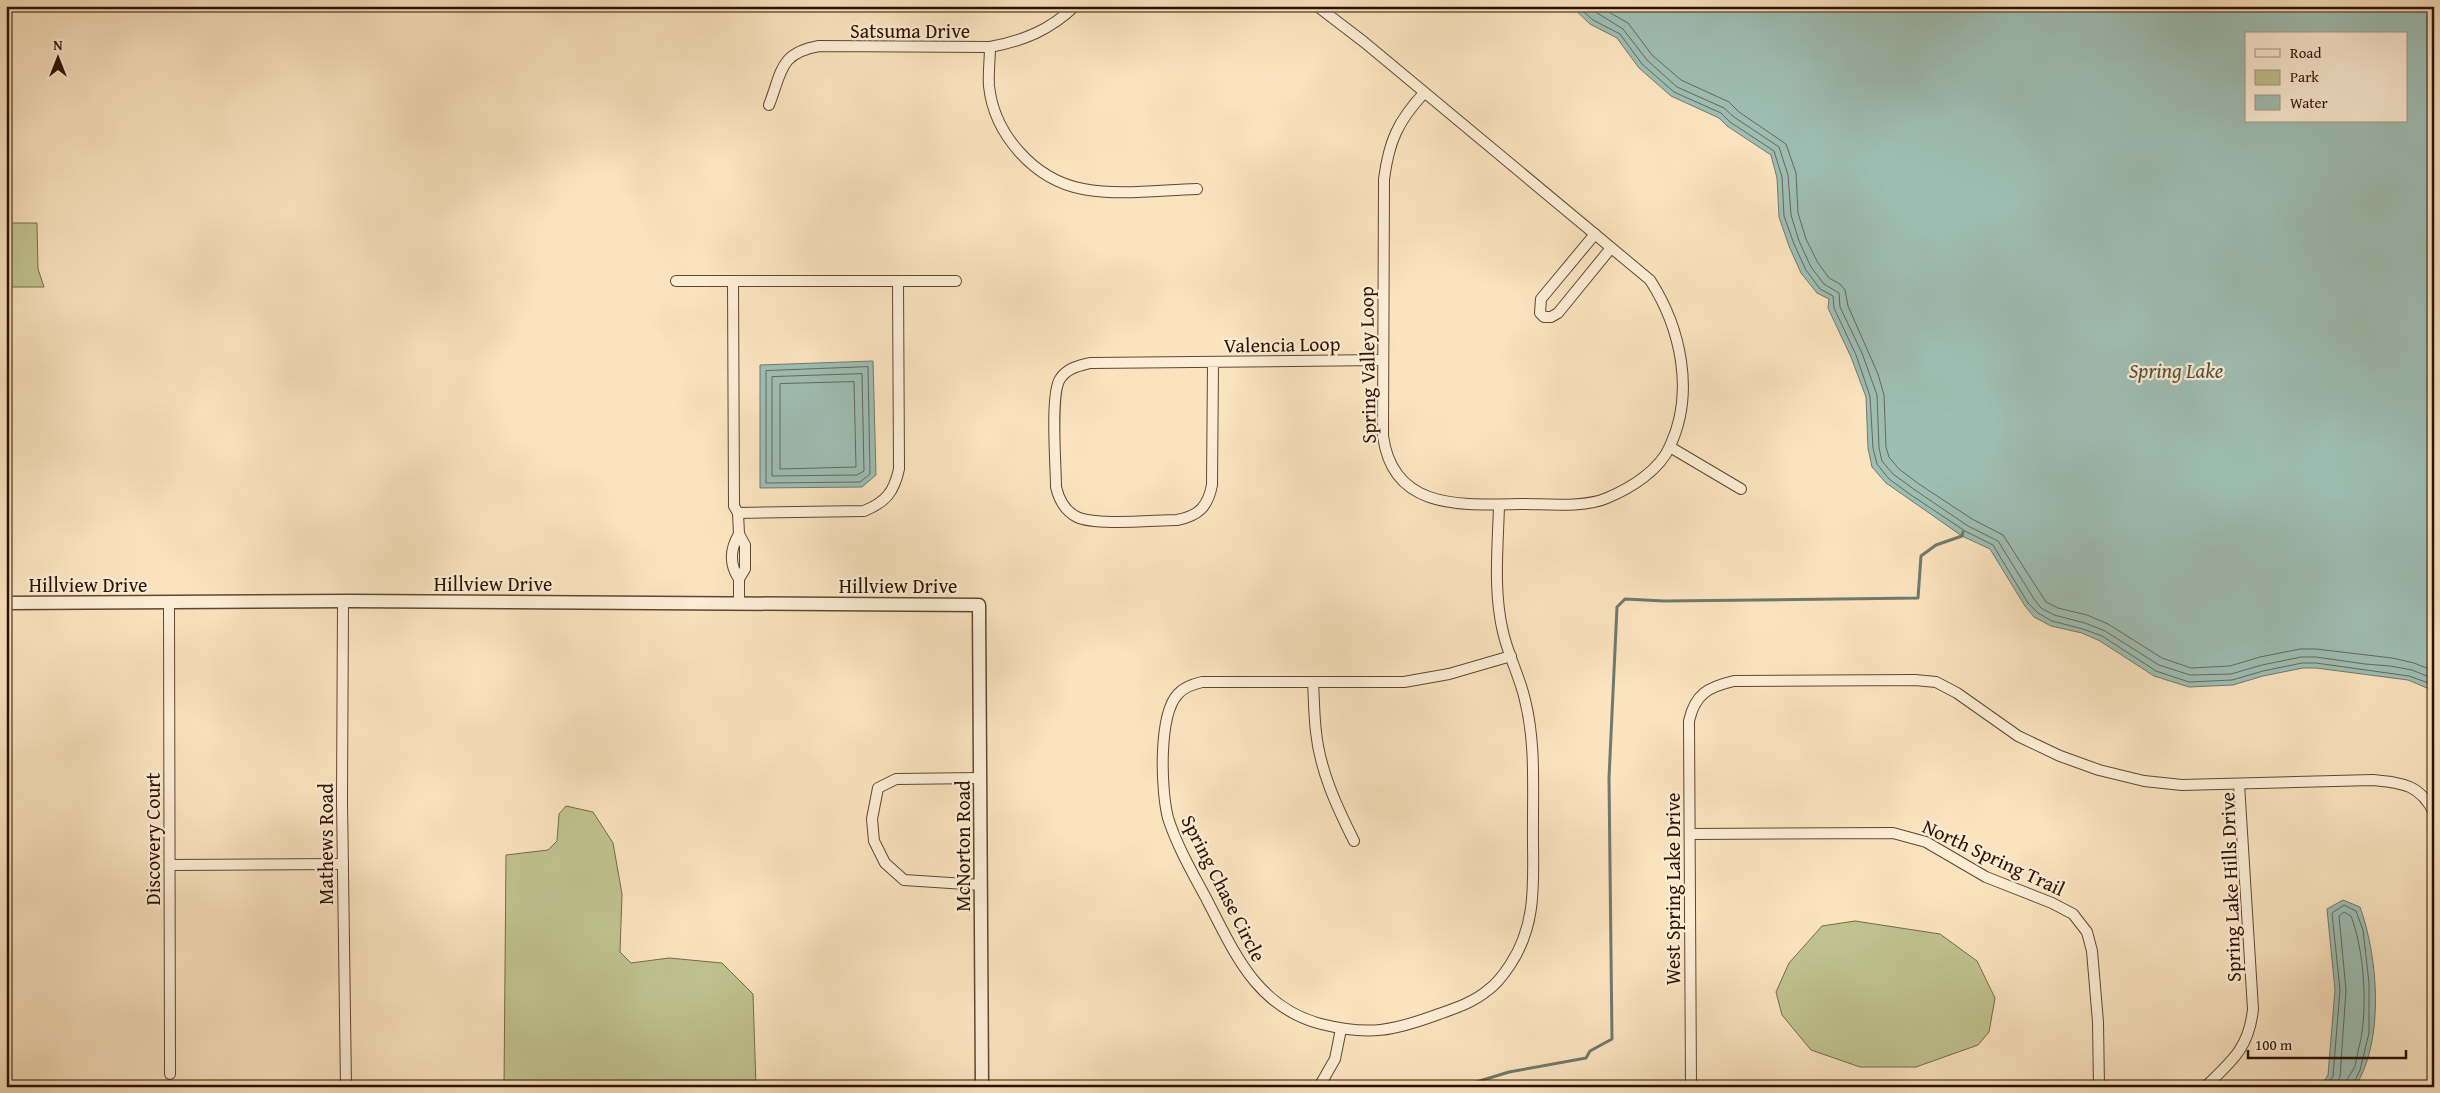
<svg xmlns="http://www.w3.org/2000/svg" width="2440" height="1093" viewBox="0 0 2440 1093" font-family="'Gentium Book Plus',serif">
<rect width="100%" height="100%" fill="#fae3bf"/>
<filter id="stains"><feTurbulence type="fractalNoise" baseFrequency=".004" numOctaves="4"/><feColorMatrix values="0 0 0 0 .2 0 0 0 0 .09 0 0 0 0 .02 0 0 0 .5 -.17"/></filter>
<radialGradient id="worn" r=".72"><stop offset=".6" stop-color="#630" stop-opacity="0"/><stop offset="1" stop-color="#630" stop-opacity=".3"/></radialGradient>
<g fill="#c0c390" stroke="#766a48">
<polygon points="6,223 37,223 38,269 44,287 6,287"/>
<polygon points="566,806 593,812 613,843 622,894 620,952 631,963 669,958 722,963 753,994 756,1087 504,1087 506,855 548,850 557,841 559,814"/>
<polygon points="1855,921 1940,934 1977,961 1995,998 1989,1032 1978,1045 1916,1067 1860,1067 1811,1050 1782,1015 1776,992 1789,963 1822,926"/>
</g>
<g fill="#9ebeb4" stroke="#70796c" fill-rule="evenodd">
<path d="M 1571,6 L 2434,6 L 2434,691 L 2408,680 L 2316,668 L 2303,668 L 2263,676 L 2233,685 L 2189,687 L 2154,676 L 2100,641 L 2082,633 L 2051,626 L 2034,617 L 2025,606 L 1990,549 L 1962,536 L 1909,499 L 1886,483 L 1872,467 L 1868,448 L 1866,397 L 1851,357 L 1828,308 L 1829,299 L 1817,293 L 1801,273 L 1789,246 L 1779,217 L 1777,178 L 1771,155 L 1727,126 L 1719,118 L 1671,96 L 1639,68 L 1617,38 L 1590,24 ZM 2246,34 L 2406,34 L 2406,121 L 2246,121 Z"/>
<polygon points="873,361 876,475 862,487 760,488 760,365"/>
<path d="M 2343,900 L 2360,907 C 2378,957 2385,1040 2355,1087 L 2320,1087 L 2328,1075 L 2335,990 L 2327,909 Z"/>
</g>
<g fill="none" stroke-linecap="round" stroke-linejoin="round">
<g stroke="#65685a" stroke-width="1">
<polyline points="1577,6 1593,20 1620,34 1642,64 1674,92 1721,113 1730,122 1774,151 1782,177 1784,216 1794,244 1806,270 1820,289 1833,296 1834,308 1856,355 1870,396 1873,448 1877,464 1889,479 1911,495 1965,531 1993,545 2028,603 2038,613 2052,621 2083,629 2102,636 2156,671 2189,682 2232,680 2263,671 2302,663 2316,663 2409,676 2434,685"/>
<polyline points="1586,6 1623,29 1647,60 1677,87 1724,108 1734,117 1779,147 1788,175 1791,215 1799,241 1811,267 1824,284 1839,293 1840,307 1862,353 1877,395 1879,448 1882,461 1893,474 1915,490 1968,526 1998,541 2034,599 2041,608 2054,615 2085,623 2105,631 2159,665 2190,675 2231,674 2262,665 2301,657 2316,657 2365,664 2390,666 2412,670 2434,679"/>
<polyline points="1598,6 1628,23 1652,55 1681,80 1729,102 1739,112 1786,144 1796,173 1798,213 1806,239 1818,263 1829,278 1840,284 1845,290 1848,306 1878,374 1884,395 1886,447 1889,457 1899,469 1919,484 1972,519 2003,535 2046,602 2058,608 2087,615 2108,624 2162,658 2191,668 2230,666 2260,657 2300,649 2316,649 2392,658 2414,663 2434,671"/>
<polygon points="868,367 870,474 860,482 766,483 766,371"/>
<polygon points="862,374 864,471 857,475 772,476 772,377"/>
<polygon points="854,382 856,467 780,469 780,384"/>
<polyline points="2326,1087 2333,1076 2340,990 2332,913 2344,905 2356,911 2363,930 2369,983 2369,1033 2360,1070 2352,1087"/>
<path d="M 2334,1087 L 2340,1077 L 2346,990 L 2339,916 L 2344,912 L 2351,916 C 2364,950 2368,1007 2360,1043 C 2358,1050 2357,1058 2355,1066 C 2352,1073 2346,1078 2345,1087"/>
</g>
<polyline stroke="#70796c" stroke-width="3" points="1460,1087 1509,1072 1586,1058 1590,1051 1612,1039 1609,778 1617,607 1625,599 1664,601 1918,598 1921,556 1936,545 1962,536 1963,532"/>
<g stroke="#604630" stroke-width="12">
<g id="minor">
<path d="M 1317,6 L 1364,42 L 1650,280 C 1681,328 1695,393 1670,446 C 1660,470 1631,488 1607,498 C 1585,508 1545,504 1521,504 C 1462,505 1393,511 1383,436 L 1384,179 C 1389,141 1398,121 1424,93"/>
<path d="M 990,47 C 990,60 988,73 989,86 C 994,134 1034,180 1083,189 C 1120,196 1160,190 1197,189"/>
<path d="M 769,105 C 782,72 779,53 819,46 L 990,47 C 1023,41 1050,30 1075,6"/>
<polyline points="1595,234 1541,299 1540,313 1544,317 1551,317 1558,313 1611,248"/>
<polyline points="676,281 956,281"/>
<polyline points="733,281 734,506 738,513"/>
<path d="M 1213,362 L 1212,485 C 1208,506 1199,516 1177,520 C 1155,520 1096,526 1077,517 C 1065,511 1059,500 1056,487 C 1056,466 1050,394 1060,379 C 1067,368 1078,366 1090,363 L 1382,360"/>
<polyline points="1670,447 1741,489"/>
<path d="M 1499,505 C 1498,546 1493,591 1503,632 C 1508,655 1520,677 1525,700 C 1535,740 1533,780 1533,821 C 1532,873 1540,920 1510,965 C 1504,974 1497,984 1488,990 C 1474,1002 1456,1008 1439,1014 C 1393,1031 1369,1036 1321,1024 C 1256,1007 1234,952 1206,898 C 1192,872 1177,846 1168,818 C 1161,791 1158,715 1178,694 C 1184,687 1193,684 1202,682 L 1404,682 L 1449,674 L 1511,656"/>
<path d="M 739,534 C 730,549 729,564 739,579"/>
<polyline points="343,601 342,800 346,1087"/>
<polyline points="169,603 170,1074"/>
<path d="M 739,603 L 739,579 L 745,569 L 745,545 L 739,534 L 738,513 L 864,511 C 886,502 894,492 899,469 L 898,281"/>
<path d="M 1313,682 C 1314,698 1314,716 1316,732 C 1320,771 1337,807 1354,841"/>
<polyline points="980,778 896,779 878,788 872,819 874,841 885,863 904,880 981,885"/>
<polyline points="1690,834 1893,833 1926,842 1986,877 2052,903 2073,914 2087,932 2092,951 2098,1022 2099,1087"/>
<polyline points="170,865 343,864"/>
<polyline points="1319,1087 1335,1059 1341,1029"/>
<path d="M 1691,1087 L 1689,721 C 1695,694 1708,687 1734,681 L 1915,680 L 1936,682 L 1957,693 L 2018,736 L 2060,756 L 2099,770 L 2144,781 L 2182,785 L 2373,780 C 2402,783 2420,784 2434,813"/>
<path d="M 2205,1087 C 2232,1061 2249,1048 2253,1009 L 2239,784"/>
</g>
</g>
<g stroke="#604630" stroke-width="15">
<polyline id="tertiary" points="6,603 350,601 979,605 982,1087"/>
</g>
<use href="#minor" stroke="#fcedd5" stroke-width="10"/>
<use href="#tertiary" stroke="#fcedd5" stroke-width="12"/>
</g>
<g text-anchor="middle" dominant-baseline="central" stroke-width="4.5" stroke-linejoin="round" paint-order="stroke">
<g font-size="20" fill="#2c1100" stroke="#fcedd5">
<text x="910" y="30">Satsuma Drive</text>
<text transform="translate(1282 344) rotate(-1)">Valencia Loop</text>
<text transform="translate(1367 365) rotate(-91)">Spring Valley Loop</text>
<text x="493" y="583">Hillview Drive</text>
<text x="88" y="584">Hillview Drive</text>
<text x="898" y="585">Hillview Drive</text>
<text transform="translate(152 839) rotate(-90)">Discovery Court</text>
<text transform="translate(325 844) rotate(-90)">Mathews Road</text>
<text transform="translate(962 846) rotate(-90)">McNorton Road</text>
<text transform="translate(1994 857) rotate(25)">North Spring Trail</text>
<text transform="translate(2230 887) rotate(-92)">Spring Lake Hills Drive</text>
<text transform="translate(1224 888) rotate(63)">Spring Chase Circle</text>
<text transform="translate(1672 889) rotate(-90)">West Spring Lake Drive</text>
</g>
<g font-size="21" font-style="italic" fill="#544e3f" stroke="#fcedd5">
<text x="2176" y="370">Spring Lake</text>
</g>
</g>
<rect width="2440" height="1093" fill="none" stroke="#fae3bf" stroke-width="25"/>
<rect x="8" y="8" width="2425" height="1078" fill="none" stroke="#2c1100" stroke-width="2.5"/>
<rect x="12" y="12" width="2415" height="1068" fill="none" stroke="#2c1100"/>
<rect x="2245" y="32" width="162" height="90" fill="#fcedd5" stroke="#a99580"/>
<rect x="2255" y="49" width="25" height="8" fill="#fcedd5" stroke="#a99580"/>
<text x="2290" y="58" font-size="15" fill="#2c1100">Road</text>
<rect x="2255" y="70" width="25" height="15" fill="#c0c390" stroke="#a99580"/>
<text x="2290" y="82" font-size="15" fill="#2c1100">Park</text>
<rect x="2255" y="95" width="25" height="15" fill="#9ebeb4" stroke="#a99580"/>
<text x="2290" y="108" font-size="15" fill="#2c1100">Water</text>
<g transform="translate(58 58)" stroke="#fcedd5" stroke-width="4" paint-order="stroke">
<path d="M0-4L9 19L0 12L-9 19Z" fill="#2c1100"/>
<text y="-8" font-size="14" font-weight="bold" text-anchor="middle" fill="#2c1100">N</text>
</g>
<path d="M2248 1050v8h158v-8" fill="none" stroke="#2c1100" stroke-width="2.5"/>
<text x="2255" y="1050" font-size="15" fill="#2c1100" stroke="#fcedd5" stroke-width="4" paint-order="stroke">100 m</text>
<rect width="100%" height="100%" filter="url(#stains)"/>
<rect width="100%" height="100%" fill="url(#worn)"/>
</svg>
